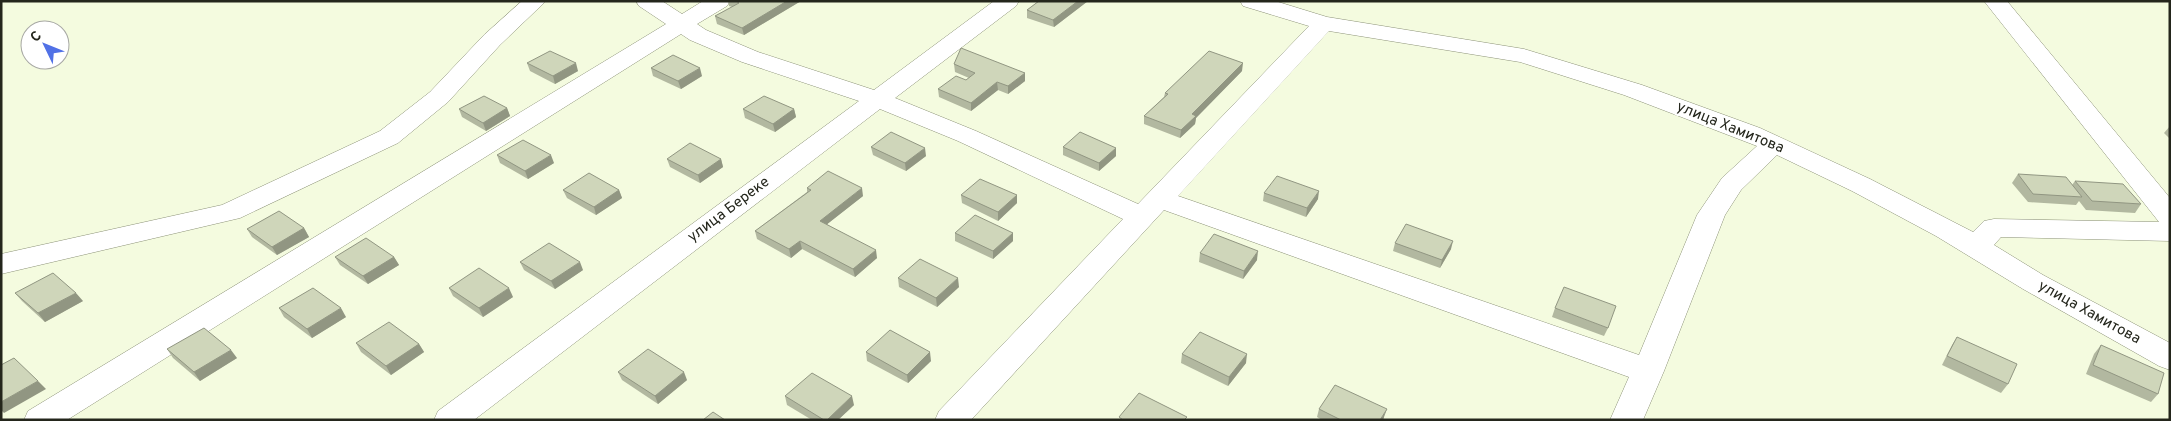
<svg xmlns="http://www.w3.org/2000/svg" width="2171" height="421" viewBox="0 0 2171 421" font-family="Overpass,sans-serif">
<rect width="100%" height="100%" fill="#f4fbdf"/>
<g fill="none" stroke-linecap="round" stroke-linejoin="round">
<g stroke="#8d9379" stroke-width="1">
<g id="minor">
<polygon points="522,1 546,1 500,45 448,102 398,143 240,218 1,274 1,254 222,205 380,131 430,92 484,35"/>
<path d="M 636,1 L 662,1 L 682,14 L 703,1 L 730,1 L 727,6 L 697,24 L 706,30 L 758,52 L 874,90 L 994,1 L 1019,1 L 1016,6 L 895,98 L 976,131 L 1138,204 L 1309,26 L 1243,6 L 1240,1 L 1275,1 L 1327,17 L 1524,49 L 1642,85 L 1760,128 L 1870,179 L 1973,232 L 1984,221 L 1994,219 L 2159,222 L 1984,1 L 2007,1 L 2170,198 L 2170,241 L 2001,237 L 1994,245 L 2043,275 L 2170,343 L 2170,370 L 2159,366 L 2023,289 L 1936,236 L 1852,191 L 1777,155 L 1741,190 L 1725,215 L 1664,371 L 1643,420 L 1610,420 L 1629,377 L 1164,210 L 971,420 L 935,420 L 939,411 L 1123,219 L 958,141 L 880,109 L 474,420 L 434,420 L 438,411 L 859,101 L 742,62 L 690,40 L 681,34 L 67,420 L 24,420 L 28,411 L 666,24 L 639,6 ZM 1329,31 L 1520,62 L 1624,95 L 1757,146 L 1722,178 L 1697,215 L 1639,355 L 1178,196 Z"/>
</g>
</g>
<use href="#minor" fill="#fff" fill-rule="evenodd"/>
</g>
<g fill="#b2b8a0">
<polygon points="728,1 801,1 744,35 717,24 715,16 732,7 729,6"/>
<polygon points="1039,1 1088,1 1054,27 1027,18 1027,10"/>
<polygon points="527,63 578,71 555,84 530,71"/>
<polygon points="954,64 1025,73 1025,81 1008,94 998,90 971,111 939,97 938,89 966,80 969,78 955,72"/>
<polygon points="651,68 702,76 681,89 653,76"/>
<polygon points="1242,71 1196,118 1195,124 1180,138 1144,124 1144,116 1164,97 1165,93"/>
<polygon points="507,108 510,116 486,131 462,117 459,109"/>
<polygon points="743,109 794,109 796,117 775,132 745,118"/>
<polygon points="2170,126 2170,139 2164,133"/>
<polygon points="871,147 926,156 906,171 873,155"/>
<polygon points="1063,147 1116,148 1116,156 1099,171 1063,155"/>
<polygon points="497,155 554,163 528,179 500,163"/>
<polygon points="667,159 721,159 723,167 700,183 670,167"/>
<polygon points="2018,174 2072,185 2075,181 2141,204 2135,213 2086,210 2079,201 2076,205 2028,202 2012,183"/>
<polygon points="807,188 863,196 827,224 877,258 855,277 802,249 791,258 757,239 755,231 807,192"/>
<polygon points="563,190 619,190 622,198 596,215 567,198"/>
<polygon points="1264,193 1318,199 1306,217 1263,201"/>
<polygon points="961,195 1017,195 1017,203 998,221 962,203"/>
<polygon points="304,228 309,237 277,255 252,237 247,229"/>
<polygon points="955,233 1013,233 1013,241 993,259 955,241"/>
<polygon points="1395,243 1451,249 1440,268 1393,251"/>
<polygon points="1200,253 1257,260 1243,279 1199,262"/>
<polygon points="335,257 394,257 399,265 368,284 340,265"/>
<polygon points="520,262 583,270 555,289 524,270"/>
<polygon points="898,278 959,287 937,307 899,287"/>
<polygon points="449,288 513,297 483,317 453,296"/>
<polygon points="15,293 83,301 45,322 22,301"/>
<polygon points="279,308 346,317 312,338 284,317"/>
<polygon points="1555,308 1608,328 1604,336 1552,317"/>
<polygon points="1957,337 2008,384 2001,393 1942,365 1952,345"/>
<polygon points="356,343 419,344 424,352 391,375 361,352"/>
<polygon points="2101,345 2158,394 2151,402 2086,374 2094,354"/>
<polygon points="167,349 237,358 200,381 173,358"/>
<polygon points="866,352 931,361 908,383 867,361"/>
<polygon points="1182,354 1246,363 1228,386 1181,363"/>
<polygon points="618,372 687,380 658,404 622,380"/>
<polygon points="785,396 854,405 838,420 812,420 787,405"/>
<polygon points="1319,409 1384,417 1383,420 1322,420 1317,417"/>
</g>
<g fill="#919682">
<polygon points="787,1 801,1 744,35 742,28"/>
<polygon points="1078,1 1088,1 1054,27 1053,20"/>
<polygon points="576,63 578,71 555,84 553,76"/>
<polygon points="1243,63 1242,71 1196,118 1195,124 1180,138 1181,130 1192,114"/>
<polygon points="700,68 702,76 681,89 678,81"/>
<polygon points="1025,73 1025,81 1008,94 1008,86"/>
<polygon points="997,82 998,90 971,111 971,103"/>
<polygon points="507,108 510,116 486,131 483,123"/>
<polygon points="794,109 796,117 775,132 773,124"/>
<polygon points="925,148 926,156 906,171 905,163"/>
<polygon points="1116,148 1116,156 1099,171 1099,163"/>
<polygon points="551,155 554,163 528,179 525,171"/>
<polygon points="721,159 723,167 700,183 698,175"/>
<polygon points="862,188 863,196 821,229 820,221"/>
<polygon points="619,190 622,198 596,215 594,207"/>
<polygon points="1319,191 1318,199 1306,217 1307,208"/>
<polygon points="1017,195 1017,203 998,221 998,212"/>
<polygon points="304,228 309,237 277,255 272,247"/>
<polygon points="1013,233 1013,241 993,259 993,251"/>
<polygon points="800,241 802,249 791,258 789,249"/>
<polygon points="1453,241 1451,249 1440,268 1442,260"/>
<polygon points="876,250 877,258 855,277 853,269"/>
<polygon points="1258,251 1257,260 1243,279 1244,271"/>
<polygon points="394,257 399,265 368,284 363,276"/>
<polygon points="580,262 583,270 555,289 551,281"/>
<polygon points="958,278 959,287 937,307 936,298"/>
<polygon points="509,288 513,297 483,317 479,308"/>
<polygon points="76,293 83,301 45,322 38,313"/>
<polygon points="341,308 346,317 312,338 307,329"/>
<polygon points="419,344 424,352 391,375 386,366"/>
<polygon points="231,350 237,358 200,381 194,372"/>
<polygon points="930,352 931,361 908,383 907,375"/>
<polygon points="1247,354 1246,363 1228,386 1229,377"/>
<polygon points="684,372 687,380 658,404 655,396"/>
<polygon points="38,381 46,389 4,413 1,410 1,402"/>
<polygon points="852,396 854,405 838,420 827,420"/>
<polygon points="1387,409 1384,417 1383,420 1380,420"/>
</g>
<g fill="#cfd6ba" stroke="#919682">
<polygon points="736,1 787,1 742,28 715,16 739,3"/>
<polygon points="1039,1 1078,1 1053,20 1027,10"/>
<polygon points="961,48 1025,73 1008,86 997,82 971,103 938,89 956,76 966,80 975,73 954,64"/>
<polygon points="550,51 576,63 553,76 527,63"/>
<polygon points="1209,51 1243,63 1192,114 1196,116 1181,130 1144,116 1168,94 1165,93"/>
<polygon points="673,55 700,68 678,81 651,68"/>
<polygon points="484,96 507,108 483,123 459,109"/>
<polygon points="764,96 794,109 773,124 743,109"/>
<polygon points="891,132 925,148 905,163 871,147"/>
<polygon points="1080,132 1116,148 1099,163 1063,147"/>
<polygon points="523,140 551,155 525,171 497,155"/>
<polygon points="690,143 721,159 698,175 667,159"/>
<polygon points="828,171 862,188 820,221 876,250 853,269 800,241 789,249 755,231 811,190 807,188"/>
<polygon points="589,173 619,190 594,207 563,190"/>
<polygon points="2018,174 2066,177 2082,197 2033,194"/>
<polygon points="1277,176 1319,191 1307,208 1264,193"/>
<polygon points="980,179 1017,195 998,212 961,195"/>
<polygon points="2075,181 2123,184 2141,204 2092,201"/>
<polygon points="279,211 304,228 272,247 247,229"/>
<polygon points="975,215 1013,233 993,251 955,233"/>
<polygon points="1406,224 1453,241 1442,260 1395,243"/>
<polygon points="1214,234 1258,251 1244,271 1200,253"/>
<polygon points="366,238 394,257 363,276 335,257"/>
<polygon points="549,243 580,262 551,281 520,262"/>
<polygon points="920,259 958,278 936,298 898,278"/>
<polygon points="479,268 509,288 479,308 449,288"/>
<polygon points="53,273 76,293 38,313 15,293"/>
<polygon points="1564,287 1616,306 1608,328 1555,308"/>
<polygon points="313,288 341,308 307,329 279,308"/>
<polygon points="389,322 419,344 386,366 356,343"/>
<polygon points="204,328 231,350 194,372 167,349"/>
<polygon points="890,330 930,352 907,375 866,352"/>
<polygon points="1200,332 1247,354 1229,377 1182,354"/>
<polygon points="1957,337 2017,364 2008,384 1947,356"/>
<polygon points="2101,345 2164,373 2158,394 2093,365"/>
<polygon points="648,349 684,372 655,396 618,372"/>
<polygon points="14,358 38,381 1,402 1,365"/>
<polygon points="812,373 852,396 827,420 824,420 785,396"/>
<polygon points="1335,385 1387,409 1380,420 1341,420 1319,409"/>
<polygon points="1139,393 1187,417 1184,420 1123,420 1119,417"/>
<polygon points="713,412 725,420 703,420"/>
</g>
<g text-anchor="middle" dominant-baseline="central" stroke-width="4.5" stroke-linejoin="round" paint-order="stroke">
<g font-size="15" fill="#24261c" stroke="#fff">
<text transform="translate(1730 128) rotate(22)">улица Хамитова</text>
<text transform="translate(729 210) rotate(-37)">улица Береке</text>
<text transform="translate(2089 313) rotate(29)">улица Хамитова</text>
</g>
</g>
<rect width="2171" height="421" fill="none" stroke="#24261c" stroke-width="5"/>
<g transform="translate(45 45) rotate(313)"><circle r="24" fill="#ffffff" stroke="#a7a8a4"/>
<path d="M0-4L9 19L0 12L-9 19Z" fill="#5171e6"/>
<text y="-8" font-size="14" font-weight="bold" text-anchor="middle" fill="#24261c">С</text>
</g>
</svg>
